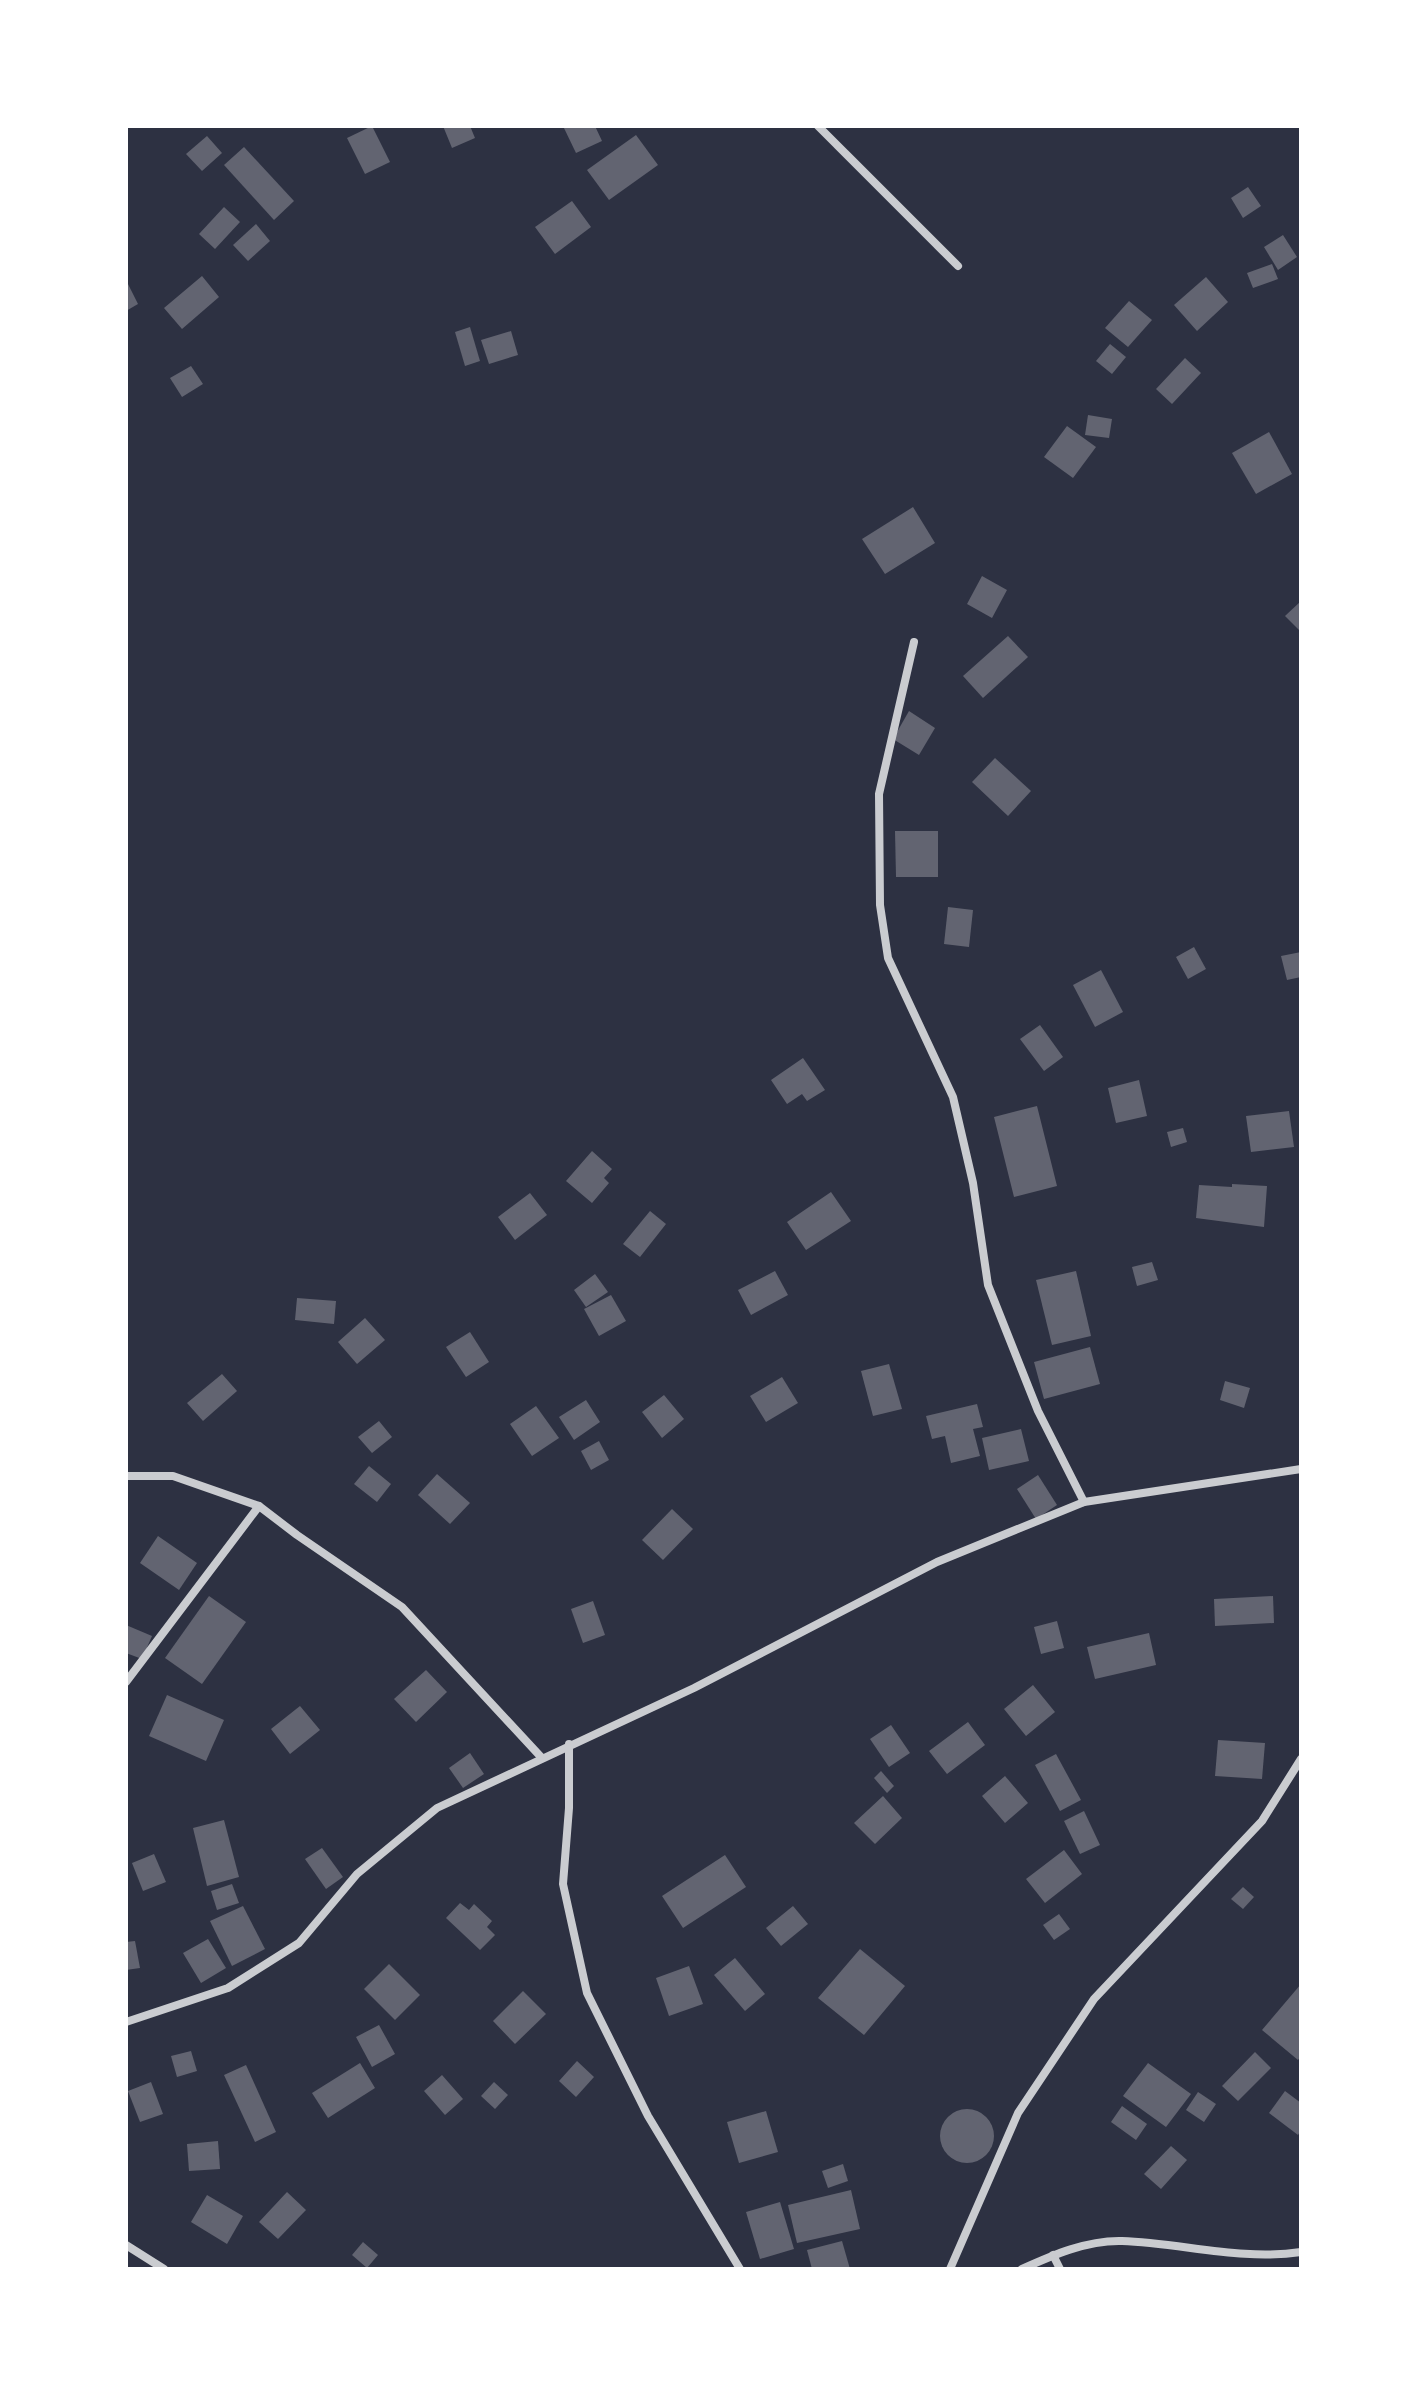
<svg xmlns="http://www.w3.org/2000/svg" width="1427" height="2395" viewBox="0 0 1427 2395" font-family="'PT Sans Narrow',sans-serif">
<rect width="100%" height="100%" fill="#2d3142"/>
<g fill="#626471">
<polygon points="372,126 390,162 365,174 347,138"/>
<polygon points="443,126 470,126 475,138 452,148"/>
<polygon points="563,126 595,126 602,141 576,153"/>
<polygon points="636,135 658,165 609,200 587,170"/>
<polygon points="207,136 222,153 202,171 186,154"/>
<polygon points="244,147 294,201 274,220 224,165"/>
<polygon points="1248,187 1261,206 1243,218 1231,198"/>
<polygon points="572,201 591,227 555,254 535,227"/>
<polygon points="224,207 240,222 215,249 199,234"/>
<polygon points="256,224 270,241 248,261 233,245"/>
<polygon points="1283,235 1297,257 1278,270 1264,247"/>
<polygon points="1272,264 1278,279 1253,288 1247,273"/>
<polygon points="202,276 219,297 182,329 164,308"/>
<polygon points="1206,277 1228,302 1197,331 1174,305"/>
<polygon points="126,280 138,304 126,311"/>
<polygon points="1129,301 1152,320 1128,347 1105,328"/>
<polygon points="470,327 480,361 465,366 455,332"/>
<polygon points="511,331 518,355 489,364 481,340"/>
<polygon points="1110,344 1126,357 1112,374 1096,361"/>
<polygon points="1185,358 1201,373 1172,404 1156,389"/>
<polygon points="191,366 203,384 182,397 170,378"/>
<polygon points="1088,415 1112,419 1109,438 1085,435"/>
<polygon points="1067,426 1096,447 1073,478 1044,457"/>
<polygon points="1269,432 1292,474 1256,494 1232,453"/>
<polygon points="913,507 935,543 885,574 862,539"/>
<polygon points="982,576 1007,590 992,618 967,604"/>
<polygon points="1301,601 1301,632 1285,616"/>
<polygon points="1008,636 1028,657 983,698 963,676"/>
<polygon points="909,711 935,728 919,755 893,739"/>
<polygon points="995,758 1031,791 1008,816 972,782"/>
<polygon points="895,831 938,831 938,877 896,877"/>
<polygon points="948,907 973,910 969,947 944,944"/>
<polygon points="1194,947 1206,969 1188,979 1176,957"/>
<polygon points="1301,952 1301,977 1287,980 1281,956"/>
<polygon points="1101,970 1123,1012 1095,1027 1073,985"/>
<polygon points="1040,1025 1063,1057 1044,1071 1020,1039"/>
<polygon points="803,1058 825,1090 807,1101 802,1094 787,1104 771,1080"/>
<polygon points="1139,1080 1147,1116 1116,1123 1108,1088"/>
<polygon points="1037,1106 1057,1186 1014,1197 994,1117"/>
<polygon points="1289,1111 1294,1147 1251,1152 1246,1116"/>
<polygon points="1183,1128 1187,1142 1171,1147 1167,1132"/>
<polygon points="592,1151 612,1169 604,1178 609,1183 592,1203 566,1181"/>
<polygon points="1232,1184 1267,1186 1264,1227 1196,1218 1199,1185 1232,1187"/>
<polygon points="831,1192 851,1221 806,1250 787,1222"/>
<polygon points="530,1193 547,1215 515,1240 498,1217"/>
<polygon points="650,1211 666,1224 640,1257 623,1244"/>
<polygon points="1152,1262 1158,1280 1137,1286 1132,1267"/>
<polygon points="775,1271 788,1295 751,1315 738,1290"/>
<polygon points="1076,1271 1091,1336 1052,1345 1036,1280"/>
<polygon points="595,1274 608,1292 586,1307 574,1290"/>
<polygon points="611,1295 626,1321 599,1336 584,1309"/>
<polygon points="297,1298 336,1301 334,1324 295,1320"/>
<polygon points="365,1318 385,1340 357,1364 338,1342"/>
<polygon points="470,1332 489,1362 466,1377 446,1347"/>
<polygon points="1090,1347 1100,1384 1044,1399 1034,1362"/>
<polygon points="889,1364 902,1409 873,1416 861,1371"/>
<polygon points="222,1374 237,1391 203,1421 187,1403"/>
<polygon points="782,1377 798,1403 766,1422 750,1396"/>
<polygon points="1225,1381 1250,1388 1244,1408 1220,1400"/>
<polygon points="664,1395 684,1419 662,1438 642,1412"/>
<polygon points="586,1400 600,1422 574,1440 559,1417"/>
<polygon points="977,1404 983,1427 973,1429 980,1456 951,1463 945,1436 932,1439 926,1416"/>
<polygon points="536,1406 559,1438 532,1456 510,1424"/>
<polygon points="379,1421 392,1437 372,1453 358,1437"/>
<polygon points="1021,1429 1029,1461 989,1470 982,1438"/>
<polygon points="599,1441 609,1460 591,1470 581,1451"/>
<polygon points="369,1466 391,1484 377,1502 354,1484"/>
<polygon points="437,1474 470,1503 450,1524 418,1495"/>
<polygon points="1038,1475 1057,1505 1036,1519 1017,1489"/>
<polygon points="672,1509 693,1529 663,1560 642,1540"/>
<polygon points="158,1536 197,1563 179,1590 140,1563"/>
<polygon points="209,1596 246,1622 202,1684 165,1658"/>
<polygon points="1273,1596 1274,1623 1215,1626 1214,1599"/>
<polygon points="593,1601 605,1635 583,1643 571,1609"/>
<polygon points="1057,1621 1064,1648 1041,1654 1034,1627"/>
<polygon points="126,1625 152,1636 142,1659 126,1653"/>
<polygon points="1149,1633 1156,1665 1095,1679 1087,1647"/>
<polygon points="426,1670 447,1692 416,1722 394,1699"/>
<polygon points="1033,1685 1055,1712 1026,1736 1004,1709"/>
<polygon points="167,1695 224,1720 206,1761 149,1736"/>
<polygon points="300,1706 320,1730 290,1754 271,1729"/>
<polygon points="968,1722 985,1745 947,1774 929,1751"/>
<polygon points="891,1725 910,1753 889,1767 870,1739"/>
<polygon points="1218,1740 1265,1743 1262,1779 1215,1776"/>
<polygon points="470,1753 484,1774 463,1788 449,1768"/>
<polygon points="1056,1754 1081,1800 1060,1811 1035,1765"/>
<polygon points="881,1771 894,1786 887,1793 874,1778"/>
<polygon points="1005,1776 1028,1803 1005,1823 982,1796"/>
<polygon points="883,1796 902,1818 875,1844 854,1823"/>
<polygon points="1084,1811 1100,1845 1080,1854 1064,1821"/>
<polygon points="224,1820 239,1877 207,1886 193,1828"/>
<polygon points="322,1848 343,1877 326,1889 305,1859"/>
<polygon points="1064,1850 1082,1874 1045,1903 1026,1879"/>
<polygon points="154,1854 166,1882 143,1891 132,1863"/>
<polygon points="725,1855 746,1887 683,1928 662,1896"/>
<polygon points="232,1884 239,1903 217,1910 211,1891"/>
<polygon points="1243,1887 1254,1897 1243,1909 1231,1899"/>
<polygon points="460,1903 469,1910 474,1904 492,1921 487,1927 495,1935 480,1950 446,1918"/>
<polygon points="243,1906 265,1949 232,1966 210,1921"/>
<polygon points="793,1906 808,1924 781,1946 766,1928"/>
<polygon points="1059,1914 1070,1929 1054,1940 1043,1925"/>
<polygon points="208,1939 226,1968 201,1983 183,1953"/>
<polygon points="135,1941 140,1968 126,1970 126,1942"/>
<polygon points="860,1949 905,1986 864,2035 818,1998"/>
<polygon points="735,1958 765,1994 745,2011 714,1975"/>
<polygon points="389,1964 420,1995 395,2020 364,1989"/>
<polygon points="689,1966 703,2004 669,2016 656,1978"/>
<polygon points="1301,1984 1301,2056 1298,2060 1262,2030"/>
<polygon points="523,1991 546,2014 515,2044 493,2021"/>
<polygon points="379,2025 395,2054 372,2067 356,2037"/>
<polygon points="191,2051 197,2071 177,2077 171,2056"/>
<polygon points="1255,2052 1271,2068 1238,2101 1222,2086"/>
<polygon points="577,2061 594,2077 576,2097 559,2081"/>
<polygon points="360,2063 375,2088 328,2118 312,2093"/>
<polygon points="1148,2063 1191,2094 1166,2127 1123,2096"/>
<polygon points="246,2065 276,2132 255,2142 224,2075"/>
<polygon points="442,2075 463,2099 445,2115 424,2091"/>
<polygon points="151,2082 163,2114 140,2122 128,2091"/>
<polygon points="494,2082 508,2095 495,2109 481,2096"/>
<polygon points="1285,2091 1301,2103 1301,2130 1298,2135 1269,2113"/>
<polygon points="1198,2092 1216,2104 1204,2122 1186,2110"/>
<polygon points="1122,2106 1147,2124 1136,2140 1111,2122"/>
<circle cx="967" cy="2136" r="27"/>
<polygon points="766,2111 778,2152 739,2163 727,2122"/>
<polygon points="218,2141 220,2169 189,2171 187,2144"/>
<polygon points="1171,2146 1187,2160 1161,2189 1144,2174"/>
<polygon points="843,2164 848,2181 828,2188 822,2171"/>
<polygon points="851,2190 860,2229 797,2243 788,2205"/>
<polygon points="287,2192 306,2210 278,2239 259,2222"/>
<polygon points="207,2195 243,2216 227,2244 191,2222"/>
<polygon points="780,2202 794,2249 760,2259 746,2212"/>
<polygon points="842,2241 850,2269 812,2269 807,2250"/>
<polygon points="363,2242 378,2255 367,2268 352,2255"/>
</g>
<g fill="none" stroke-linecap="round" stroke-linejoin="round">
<g stroke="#caccd0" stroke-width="8">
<polyline points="818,126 958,266"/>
<polyline points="914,642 879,794 880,905 888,958 953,1097 973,1183 988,1285 1038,1411 1084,1502"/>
<polyline points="126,1476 173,1476 259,1506 297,1535 402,1607 541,1757"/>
<polyline points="126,1682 259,1506"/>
<polyline points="569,1744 569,1808 563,1884 587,1993 648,2116 740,2269"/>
<polyline points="126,2022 228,1988 299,1943 357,1874 437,1808 694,1688 937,1562 1084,1502 1301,1469"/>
<polyline points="126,2245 164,2269"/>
<polyline points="1053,2255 1060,2269"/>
<polyline points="950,2269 1018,2113 1094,1999 1262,1821 1301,1759"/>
<path d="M 1022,2269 C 1053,2255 1087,2240 1122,2241 C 1182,2243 1241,2261 1301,2252"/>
</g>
</g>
<rect width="1427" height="2395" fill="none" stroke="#ffffff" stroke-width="256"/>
</svg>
